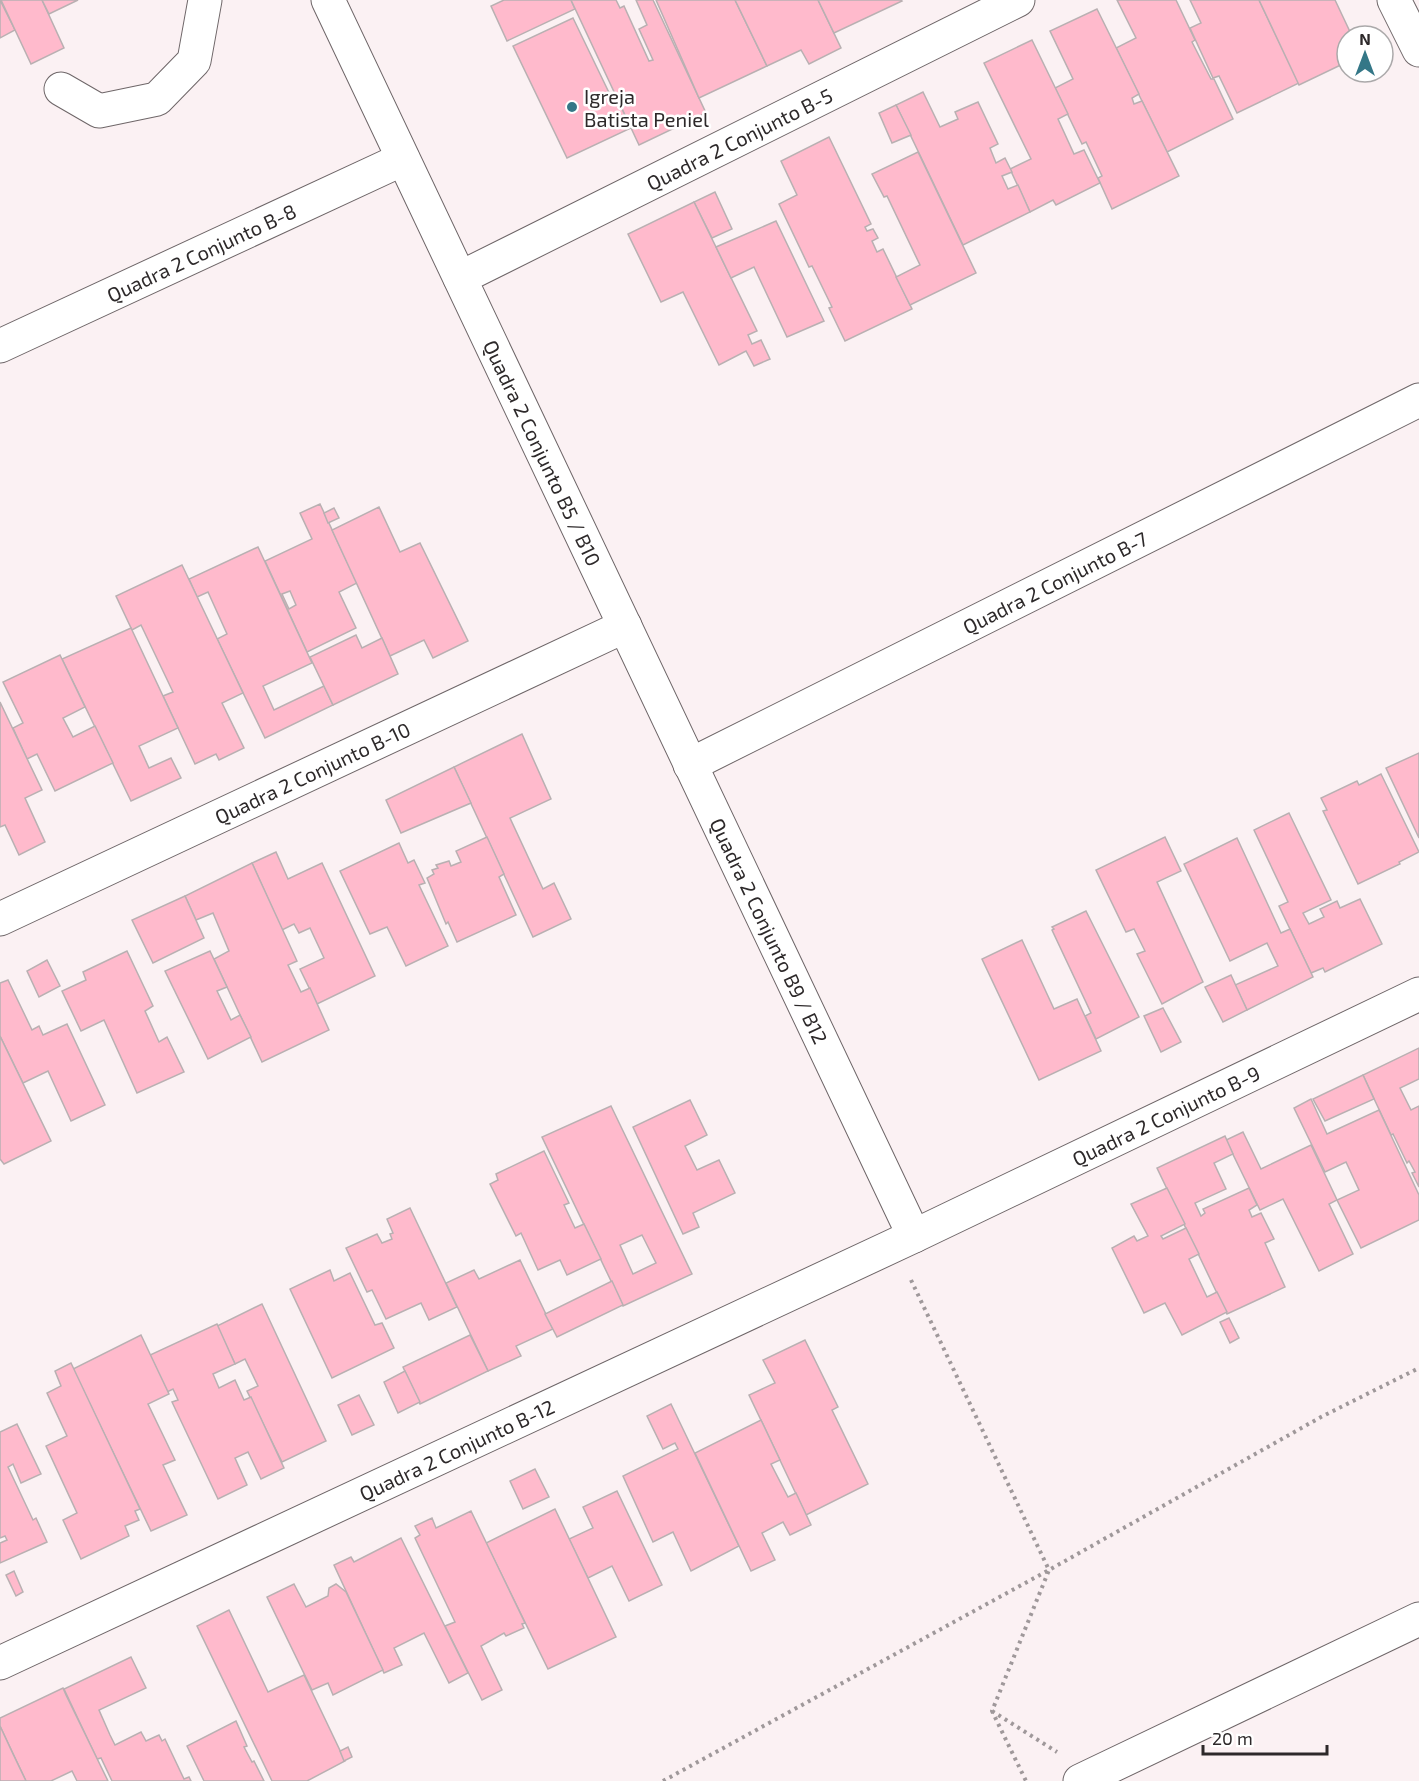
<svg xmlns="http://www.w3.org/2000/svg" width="1419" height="1781" viewBox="0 0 1419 1781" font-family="'Exo 2',sans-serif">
<rect width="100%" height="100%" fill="#fbf1f3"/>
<g fill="#ffbacc" stroke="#b9b0b2" stroke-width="1.5" fill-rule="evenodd">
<polygon points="0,0 15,30 0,38"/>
<polygon points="1,0 42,0 64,48 31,64"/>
<polygon points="42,0 78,0 49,14"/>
<polygon points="504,0 571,0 575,9 507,41 491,6"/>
<polygon points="571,0 616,0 620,8 624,6 649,61 653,60 639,29 647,25 636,0 653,0 706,113 639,145"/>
<polygon points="656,0 735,0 767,66 699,98"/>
<polygon points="735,0 818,0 841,48 809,64 801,50 767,66"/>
<polygon points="818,0 901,0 902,1 834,33"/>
<polygon points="1117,0 1176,0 1195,40 1192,42 1211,79 1214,79 1233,119 1167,152 1116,48 1136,38"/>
<polygon points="1190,0 1259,0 1299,83 1237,113 1219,76 1213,78 1190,28 1201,23"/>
<polygon points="1259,0 1335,0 1352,36 1347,36 1347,62 1299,85"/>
<polygon points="1097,9 1139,94 1132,98 1134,104 1142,101 1179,176 1112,209 1098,178 1102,176 1086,142 1082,144 1055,88 1073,79 1050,31"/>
<polygon points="573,18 615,105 619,103 631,128 567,158 513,46"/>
<polygon points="1032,40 1068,114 1058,119 1074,154 1084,150 1100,183 1056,205 1053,200 1030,212 1010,169 1031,159 984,63"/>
<polygon points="923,92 940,127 958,119 955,112 978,102 998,144 990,148 996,163 1005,158 1012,172 1002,176 1008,189 1018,185 1030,212 963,245 896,105"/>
<polygon points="896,105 911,135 892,143 879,113"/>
<polygon points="829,137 871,224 865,227 867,231 873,229 878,238 872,241 877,252 883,249 912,309 845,341 829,308 832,307 812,266 809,267 779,204 797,195 781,161"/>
<polygon points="918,152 976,273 910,305 896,277 920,265 887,196 884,197 872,174"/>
<polygon points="715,192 732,229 712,238 694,202"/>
<polygon points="694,202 757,331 748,335 752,344 761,340 770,359 754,366 746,351 719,365 683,292 661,302 628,234"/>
<polygon points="776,221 824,321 787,337 754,267 731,278 716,247"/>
<path d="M 320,504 L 357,583 L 339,592 L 356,628 L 307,652 L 265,561 L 312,539 L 300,513 ZM 290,591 L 296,605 L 289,609 L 282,594 Z"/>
<polygon points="379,507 400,552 420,543 468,641 433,658 424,640 390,656 332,530"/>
<polygon points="334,508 339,518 328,523 324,513"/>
<polygon points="258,547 312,663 263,686 274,710 324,686 333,705 265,738 217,639 227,634 208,592 197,597 189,579"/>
<polygon points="182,565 243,693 222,703 244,748 219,760 216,754 195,764 163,696 173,692 141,625 132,630 116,596"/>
<polygon points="131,628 178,728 139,746 149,768 171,758 181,778 131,801 62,659"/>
<polygon points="356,635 362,648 382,638 398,674 333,705 310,657"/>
<polygon points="60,655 85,707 63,718 73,737 95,726 113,763 55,791 37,754 27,759 13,728 23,723 3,682"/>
<polygon points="0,702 42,790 25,798 45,842 19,855 5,825 0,827"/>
<polygon points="522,734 551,799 510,818 543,889 554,883 571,919 533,937 454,767"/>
<polygon points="1419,753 1419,838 1386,768"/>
<polygon points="454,767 471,803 401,833 386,800"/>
<polygon points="1381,774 1419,852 1399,862 1400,864 1358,884 1323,811 1327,810 1321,798 1357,781 1359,785"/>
<polygon points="1289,813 1331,900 1303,913 1309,924 1324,917 1320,909 1337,901 1340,908 1360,899 1382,944 1325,972 1323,968 1311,973 1279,906 1288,902 1254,830"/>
<polygon points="487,837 504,874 499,877 516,915 457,942 448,922 446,924 427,878 434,874 432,870 438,868 436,865 449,861 451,866 461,862 456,851"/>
<polygon points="1165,837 1181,871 1157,882 1203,982 1162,1004 1137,954 1145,951 1134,929 1126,932 1096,870"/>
<polygon points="1237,838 1281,933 1290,929 1313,977 1247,1010 1235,985 1278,966 1267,943 1230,961 1184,864"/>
<polygon points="399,843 408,863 414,860 425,883 419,885 448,946 406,966 387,927 370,934 340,871"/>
<polygon points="276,852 288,879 322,863 375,976 317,1004 300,969 324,958 310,928 299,933 294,924 282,930 252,863"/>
<polygon points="252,863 297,961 288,965 301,992 310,988 329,1030 262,1062 214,959 229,951 213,913 196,920 185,896"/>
<polygon points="185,896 204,938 153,963 132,920"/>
<polygon points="1086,911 1139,1017 1096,1039 1085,1016 1091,1013 1052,930 1054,929 1052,927"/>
<polygon points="1022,940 1054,1009 1077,999 1101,1051 1039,1080 982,959"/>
<polygon points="127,951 153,1006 145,1011 159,1042 167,1037 184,1072 137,1093 104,1020 81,1031 62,991 86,980 83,972"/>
<polygon points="210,951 227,987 217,991 231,1020 240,1015 251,1037 208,1059 165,971"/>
<polygon points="47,960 60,986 39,997 27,971"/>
<polygon points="1231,975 1247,1010 1223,1022 1205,987"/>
<polygon points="8,980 32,1030 39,1026 43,1035 67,1024 105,1105 71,1121 48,1071 23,1083 0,1036 0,983"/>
<polygon points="1163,1008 1181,1042 1161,1052 1144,1016"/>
<polygon points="0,1036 51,1141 4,1164 0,1159"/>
<polygon points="1419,1048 1419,1079 1400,1088 1411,1110 1419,1106 1419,1187 1412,1173 1415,1172 1409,1161 1407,1163 1393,1134 1391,1135 1363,1075"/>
<polygon points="1363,1075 1374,1099 1325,1121 1313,1099"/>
<polygon points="1311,1099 1327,1134 1379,1110 1419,1195 1419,1220 1361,1248 1337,1200 1359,1190 1346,1162 1325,1172 1294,1108"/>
<polygon points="690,1100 707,1135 685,1146 697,1170 719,1160 735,1193 693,1213 699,1227 683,1234 633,1127"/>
<path d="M 611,1106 L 692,1274 L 623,1306 L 542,1137 ZM 642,1235 L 656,1263 L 633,1274 L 620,1245 Z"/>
<polygon points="1243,1132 1261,1169 1311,1145 1337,1200 1329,1204 1353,1254 1319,1271 1283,1199 1260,1210 1226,1140"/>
<polygon points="1225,1136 1233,1154 1214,1163 1226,1189 1195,1203 1201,1216 1205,1213 1203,1209 1249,1188 1257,1205 1249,1210 1252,1217 1261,1213 1274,1239 1265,1243 1285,1287 1227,1314 1157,1168"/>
<polygon points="544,1151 569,1203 564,1205 575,1228 584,1224 601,1259 567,1275 560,1260 538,1270 521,1233 516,1236 490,1184 498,1180 496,1174"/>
<polygon points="1167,1188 1185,1224 1161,1236 1163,1239 1186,1228 1199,1254 1189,1259 1207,1297 1217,1292 1227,1312 1182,1335 1165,1303 1144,1313 1112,1248 1134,1236 1137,1241 1148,1236 1131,1204"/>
<polygon points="410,1208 457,1307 429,1320 421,1303 386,1319 372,1290 367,1292 346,1248 377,1234 382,1243 392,1239 390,1234 393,1233 387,1219"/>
<polygon points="520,1260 553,1329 516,1346 521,1356 488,1371 446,1283 474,1270 479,1279"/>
<polygon points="330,1270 334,1281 350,1273 375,1325 382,1323 394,1348 332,1378 290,1289"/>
<polygon points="612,1281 623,1305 557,1337 545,1314"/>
<polygon points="262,1304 326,1441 282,1462 247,1391 258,1386 245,1359 235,1364 217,1326"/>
<polygon points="1229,1318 1239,1338 1230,1343 1220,1322"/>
<polygon points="217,1324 235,1364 213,1374 219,1388 235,1380 244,1400 251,1397 284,1468 261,1479 248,1452 235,1458 247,1485 218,1499 172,1402 178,1400 173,1389 167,1392 150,1355"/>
<polygon points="141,1335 169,1394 148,1404 175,1460 163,1465 187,1515 151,1531 73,1369"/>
<polygon points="470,1335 488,1371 420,1404 403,1367"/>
<polygon points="805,1340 838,1407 832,1410 868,1484 806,1515 749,1395 775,1383 763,1360"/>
<polygon points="71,1363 140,1509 135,1511 139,1520 125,1526 129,1536 81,1559 63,1520 77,1513 46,1446 67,1436 47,1393 61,1386 55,1371"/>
<polygon points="405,1371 420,1402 398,1413 384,1382"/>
<polygon points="359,1395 374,1425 352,1435 338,1405"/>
<polygon points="671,1404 739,1546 691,1571 673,1532 653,1542 623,1476 678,1449 675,1443 663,1449 647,1416"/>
<polygon points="761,1420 780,1460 771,1464 788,1497 796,1493 811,1525 790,1535 783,1522 762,1533 775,1560 751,1571 695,1453"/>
<polygon points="17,1424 41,1474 21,1483 13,1464 8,1467 33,1520 36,1518 47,1542 0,1563 0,1543 7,1540 5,1536 0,1538 0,1432"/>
<polygon points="535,1469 549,1497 523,1509 510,1481"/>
<polygon points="617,1491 662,1585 629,1601 612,1566 588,1578 569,1539 593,1528 583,1507"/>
<polygon points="555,1509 616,1637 548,1669 486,1543"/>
<polygon points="471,1511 525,1623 522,1624 524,1628 506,1636 504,1633 481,1646 502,1690 482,1700 445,1626 455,1622 415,1538 420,1535 415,1526 432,1518 436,1528"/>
<polygon points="401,1538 468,1673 449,1683 424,1633 394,1648 402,1665 384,1673 334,1565 351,1557 354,1562"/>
<polygon points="14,1571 23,1592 16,1596 6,1575"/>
<polygon points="294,1584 306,1607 328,1596 329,1588 336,1584 346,1592 383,1670 333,1695 328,1683 312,1690 267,1597"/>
<polygon points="229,1610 268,1692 304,1675 345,1761 307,1781 272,1781 197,1626"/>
<polygon points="131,1657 146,1688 99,1710 110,1735 115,1745 141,1732 146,1741 159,1735 162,1741 165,1739 184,1779 189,1777 191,1781 112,1781 101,1758 97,1759 64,1689"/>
<polygon points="63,1688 66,1695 108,1781 77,1781 72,1771 51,1781 26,1781 0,1726 0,1718"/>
<polygon points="236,1721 247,1746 244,1747 252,1762 254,1761 264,1781 204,1781 187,1746"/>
<polygon points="0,1726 13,1754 26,1781 0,1781"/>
<polygon points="348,1747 352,1757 344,1761 340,1751"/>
</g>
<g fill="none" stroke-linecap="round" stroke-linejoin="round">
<g stroke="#6e6668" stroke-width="35">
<g id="minor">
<path id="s1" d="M 328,0 L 914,1236"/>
<polyline points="1394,0 1419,50"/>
<polyline points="61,89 99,111 157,99 194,61 205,0"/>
<path id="s2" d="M 460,278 L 1018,0"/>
<path id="s3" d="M 0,346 L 403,159"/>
<path id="s4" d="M 690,765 L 1419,400"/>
<path id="s5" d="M 0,919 L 625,626"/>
<path id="s6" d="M 0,1663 L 914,1236 L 1419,994"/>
</g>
</g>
<g stroke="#6e6668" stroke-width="35">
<polyline id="highway" points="1080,1781 1419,1619"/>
</g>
<g stroke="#9f989a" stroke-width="4" stroke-dasharray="3 4.5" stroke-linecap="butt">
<polyline points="911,1280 1049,1570 992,1711 1026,1781"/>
<polyline points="992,1711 1057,1752"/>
<polyline points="663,1781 1049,1570 1321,1417 1419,1368"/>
</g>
<use href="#minor" stroke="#fff" stroke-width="33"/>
<use href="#highway" stroke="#fff" stroke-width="33"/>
</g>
<circle fill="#347787" stroke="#fff" stroke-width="2" cx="572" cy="107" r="6"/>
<g text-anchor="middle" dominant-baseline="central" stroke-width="5" stroke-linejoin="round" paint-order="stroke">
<g font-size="20" fill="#2d292a" stroke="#fff" text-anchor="start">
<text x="584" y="96">Igreja<tspan x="584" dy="23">Batista Peniel</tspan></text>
</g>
<g font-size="20" fill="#2d292a" stroke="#fff">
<text stroke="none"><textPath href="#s2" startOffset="312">Quadra 2 Conjunto B-5</textPath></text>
<text stroke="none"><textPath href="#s3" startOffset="222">Quadra 2 Conjunto B-8</textPath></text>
<text stroke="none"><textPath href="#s1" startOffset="501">Quadra 2 Conjunto B5 / B10</textPath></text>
<text stroke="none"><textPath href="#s4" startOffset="408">Quadra 2 Conjunto B-7</textPath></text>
<text stroke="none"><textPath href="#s5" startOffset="345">Quadra 2 Conjunto B-10</textPath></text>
<text stroke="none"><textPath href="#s1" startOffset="1030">Quadra 2 Conjunto B9 / B12</textPath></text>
<text stroke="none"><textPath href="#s6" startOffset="1288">Quadra 2 Conjunto B-9</textPath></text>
<text stroke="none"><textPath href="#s6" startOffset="504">Quadra 2 Conjunto B-12</textPath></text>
</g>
</g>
<g transform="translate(1365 54)"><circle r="28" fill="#ffffff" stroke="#aba9aa" stroke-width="1.5"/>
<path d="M0-4.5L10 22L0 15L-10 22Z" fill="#347787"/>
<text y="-9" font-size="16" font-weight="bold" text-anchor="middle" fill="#2d292a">N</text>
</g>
<path d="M1203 1745v9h124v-9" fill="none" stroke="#2d292a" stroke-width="3"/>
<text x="1212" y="1745" font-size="18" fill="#2d292a" stroke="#ffffff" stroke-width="4.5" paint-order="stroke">20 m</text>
</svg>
